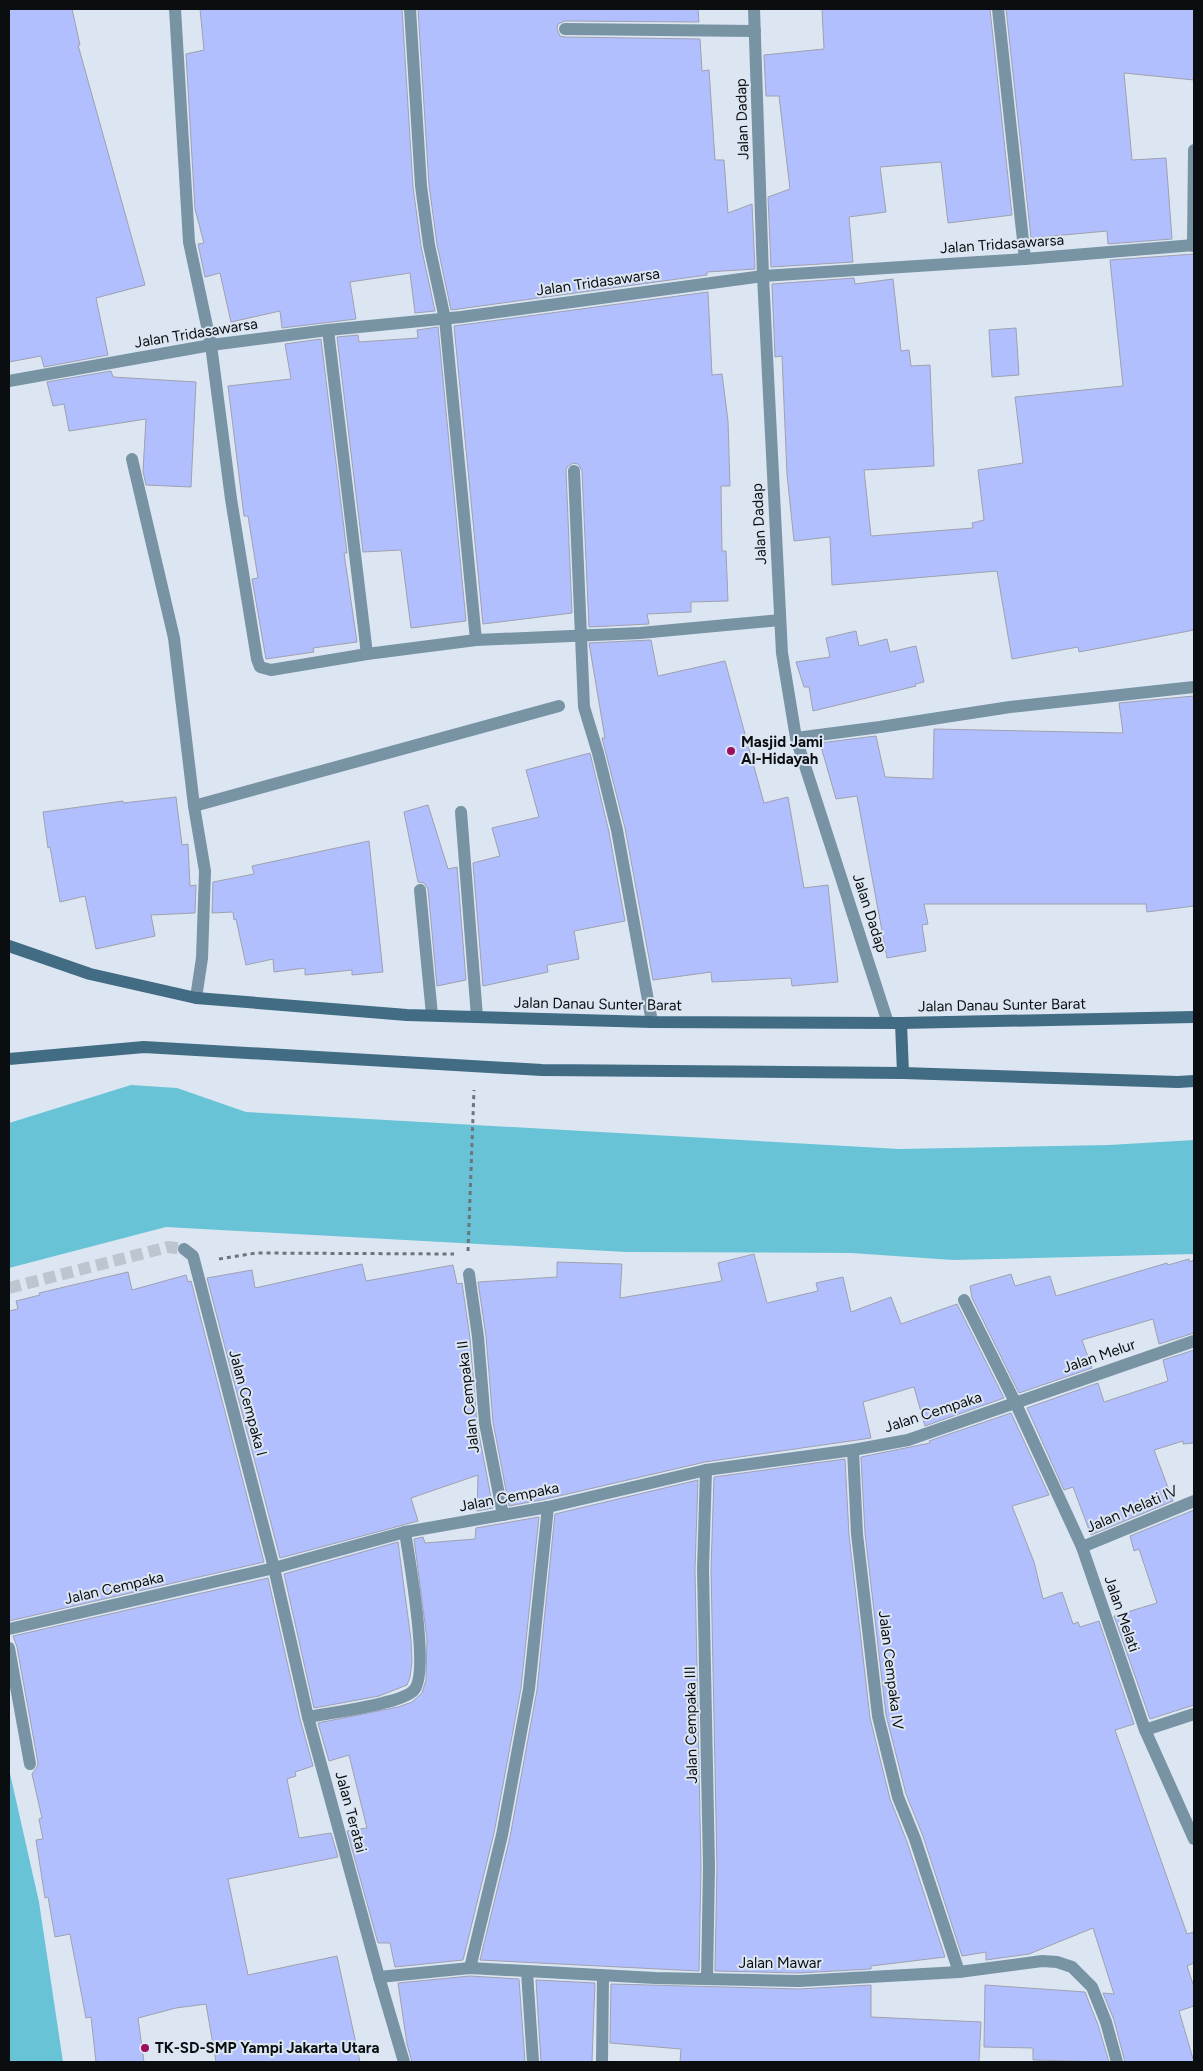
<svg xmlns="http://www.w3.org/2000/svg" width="1203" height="2071" viewBox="0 0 1203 2071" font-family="Figtree,sans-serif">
<rect width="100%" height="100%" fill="#dce6f2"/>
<g fill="#69c3d7">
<polygon points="131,1085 177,1088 246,1112 899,1149 1109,1145 1194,1140 1194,1254 953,1260 851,1253 626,1252 166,1227 9,1268 9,1123"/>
<polygon points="9,1769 39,1902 63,2062 9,2062"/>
</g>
<g fill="#b1bffe" stroke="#9ea1ae">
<polygon points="9,9 72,9 80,45 78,45 145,285 96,298 108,355 44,367 41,356 9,362"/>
<polygon points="200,9 402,9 413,187 421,246 435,311 415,313 410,273 350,282 356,319 282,328 280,311 231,322 220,273 205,277 198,244 204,243 195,209 186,54 204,50"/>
<polygon points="418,9 698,9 699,22 565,21 558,24 557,29 560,36 565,37 700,39 702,71 709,70 715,160 724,160 728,213 752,204 755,269 707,272 707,275 451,310 437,244 429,185"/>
<polygon points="822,9 990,9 1012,215 948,223 941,162 880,167 886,212 849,217 853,262 771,267 768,197 790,189 779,96 766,96 764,55 824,49"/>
<polygon points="1006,9 1194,9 1194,80 1124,73 1132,160 1166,158 1172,239 1108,244 1107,231 1031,238"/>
<polygon points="1194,254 1194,630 1079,652 1078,647 1012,659 997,571 832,585 830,537 794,541 787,474 782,356 775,357 772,284 854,278 855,284 893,279 901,351 909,350 911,366 930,365 934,466 864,470 871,536 973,528 972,523 984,520 978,470 1023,463 1015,397 1123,386 1110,260"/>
<polygon points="708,292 712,375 722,374 728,421 730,486 721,486 722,551 726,551 728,601 691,602 691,612 647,614 649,624 589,627 582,471 578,464 573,463 567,467 566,471 572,613 483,624 454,326"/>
<polygon points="438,327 466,621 411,628 401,550 363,552 337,337 358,335 359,342 418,338 417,330"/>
<polygon points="1016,328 1019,375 992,377 989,330"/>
<polygon points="321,339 347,553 344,553 357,642 313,648 314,652 266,659 252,579 258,578 248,516 244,516 228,386 291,379 285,344"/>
<polygon points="111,371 113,377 196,382 191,487 146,485 143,471 146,419 69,431 64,404 53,406 47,382"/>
<polygon points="856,631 859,646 887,639 890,652 916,646 924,682 915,684 916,686 813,711 809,687 804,687 796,662 830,657 826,638"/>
<polygon points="651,640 658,676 725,661 764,803 788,797 804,888 828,885 838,982 792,986 791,978 712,982 711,972 653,980 625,828 602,738 605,738 589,643"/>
<polygon points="1194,696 1194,906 1147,912 1146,904 924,904 928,924 922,925 926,951 887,958 857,796 836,799 820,743 876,736 885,777 933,779 934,729 1123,733 1119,703"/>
<polygon points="590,753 609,832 625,921 574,931 579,959 547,965 548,972 483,986 473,863 500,856 492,828 539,817 526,770"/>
<polygon points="176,797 182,845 188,844 190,886 196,885 195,913 151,915 155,936 96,949 85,896 60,902 50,847 48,848 43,812 123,801 123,803"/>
<polygon points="428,805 448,869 457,867 466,980 437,986 428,889 424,883 418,882 404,812"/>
<polygon points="369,841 383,972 352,975 352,970 305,975 305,968 274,972 273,959 246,965 236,919 234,920 233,912 212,913 213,882 254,874 252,866"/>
<polygon points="754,1254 767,1303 818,1291 816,1283 843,1277 851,1312 891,1297 901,1324 957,1304 1004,1398 925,1426 914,1387 863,1402 871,1438 705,1462 546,1499 509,1506 493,1422 486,1336 478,1282 557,1277 557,1262 622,1264 620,1298 722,1281 718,1263"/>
<polygon points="1189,1259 1189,1262 1194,1260 1194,1333 1159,1344 1153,1319 1082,1340 1092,1368 1019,1393 972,1298 970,1286 1011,1274 1015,1286 1050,1276 1056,1296 1167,1263 1168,1265"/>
<polygon points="362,1264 366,1281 453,1265 457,1284 462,1283 470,1338 477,1424 493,1508 477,1511 478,1475 411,1498 418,1521 280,1558 207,1278 252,1270 255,1288"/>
<polygon points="128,1272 132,1290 186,1275 188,1282 191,1281 264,1562 9,1621 9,1311 18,1309 16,1301 40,1295 39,1293"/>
<polygon points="1194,1350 1194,1443 1183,1444 1183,1441 1154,1450 1173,1501 1091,1535 1073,1487 1064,1490 1027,1408 1098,1383 1104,1402 1168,1381 1163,1360"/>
<polygon points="1011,1413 1049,1495 1012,1506 1034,1562 1043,1599 1062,1592 1073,1624 1078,1622 1080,1627 1099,1621 1134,1724 1115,1730 1187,1934 1194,1932 1194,1963 1187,1966 1194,1987 1194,2006 1179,2011 1194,2062 1125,2062 1114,2020 1103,1993 1114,1994 1093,1928 1029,1954 986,1960 986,1952 962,1956 923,1836 906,1794 886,1715 865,1533 861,1457 930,1443 929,1441"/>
<polygon points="845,1459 849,1535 870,1718 890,1799 907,1842 945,1957 871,1966 871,1969 799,1973 715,1971 717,1867 711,1569 714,1477"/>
<polygon points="698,1480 695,1569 701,1867 699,1971 480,1960 510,1837 537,1690 555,1514"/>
<polygon points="1194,1510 1194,1705 1150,1719 1114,1616 1157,1603 1139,1549 1134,1551 1130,1536"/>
<polygon points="539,1517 521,1688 494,1833 463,1960 395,1967 390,1943 378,1943 347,1831 367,1828 349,1755 329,1761 318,1723 398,1707 412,1702 422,1693 426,1680 427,1639 414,1539 423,1537 425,1543 475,1539 476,1528"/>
<polygon points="398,1542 411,1640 412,1662 410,1677 407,1685 379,1696 314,1708 284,1574"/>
<polygon points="268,1578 300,1719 313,1766 295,1772 296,1776 287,1779 299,1838 331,1833 338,1857 228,1879 248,1975 337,1956 360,2062 216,2062 206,2004 176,2008 138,2018 144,2062 96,2062 91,2017 86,2018 70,1934 55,1937 48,1897 45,1898 36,1840 43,1839 39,1819 42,1818 32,1774 37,1767 38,1763 17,1647 13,1636"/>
<polygon points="470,1976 519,1979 525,2062 412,2062 407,2044 398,1983"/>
<polygon points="536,1980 595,1983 592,2062 541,2062"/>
<polygon points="611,1984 799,1989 871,1985 871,2017 981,2022 979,2062 680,2062 681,2049 610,2043"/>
<polygon points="985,1985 1085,1992 1098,2025 1109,2062 1033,2060 1033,2048 984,2047"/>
</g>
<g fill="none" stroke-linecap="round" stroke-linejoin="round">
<polyline stroke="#bdc6d0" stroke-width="12" stroke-dasharray="12 6" stroke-linecap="butt" points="9,1288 168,1247 184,1249"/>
<g stroke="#6e747b" stroke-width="3" stroke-dasharray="4 4" stroke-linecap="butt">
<polyline points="468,1251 474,1090"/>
<polyline points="219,1259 256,1253 454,1254"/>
</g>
<g stroke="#7793a4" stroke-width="12">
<polyline points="1193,246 1194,150"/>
<polyline points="132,459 174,638 194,806 205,871 202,958 196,998"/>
<polyline points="194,806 559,706"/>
</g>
<g stroke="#7793a4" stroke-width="12">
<polyline points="175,9 189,242 211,345 231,499 257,659 260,667 271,670 367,654 476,640 640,633 780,620"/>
<polyline points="410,9 421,186 429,245 445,319 476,640"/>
<polyline points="754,9 763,276 782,653 796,738 888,1023"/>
<polyline points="998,9 1025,259"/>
<polyline points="565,29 755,31"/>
<polyline points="328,330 367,654"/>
<polyline points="9,381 211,345 328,330 461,317 763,276 1025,259 1194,245"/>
<polyline points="574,471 584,707 598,753 617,830 652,1022"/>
<polyline points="796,738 880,727 1010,707 1194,687"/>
<polyline points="461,812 477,1017"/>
<polyline points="420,890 432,1015"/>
<polyline points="184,1249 193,1256 274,1568 308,1717 379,1977 404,2062"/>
<polyline points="469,1274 478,1337 485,1423 503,1515"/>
<polyline points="964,1300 1015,1402 1082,1547 1145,1730 1194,1839"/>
<polyline points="853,1450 857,1534 878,1716 898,1797 915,1839 959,1972"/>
<polyline points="706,1470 703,1569 709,1867 707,1979"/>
<polyline points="1082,1547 1194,1501"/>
<polyline points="9,1629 274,1568 405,1532 548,1507 706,1470 853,1450 908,1440 1194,1341"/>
<polyline points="9,1648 30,1764"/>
<path d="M 308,1717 C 328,1713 403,1704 414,1690 C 430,1673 409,1558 405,1532"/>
<polyline points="1145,1730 1194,1714"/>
<polyline points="470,1968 502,1835 529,1689 548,1507"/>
<polyline points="527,1972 533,2062"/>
<polyline points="379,1977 470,1968 655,1978 799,1981 959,1972 1042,1961 1057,1962 1072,1967 1092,1987 1106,2022 1117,2062"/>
<polyline points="602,2062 603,1976"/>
</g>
<g stroke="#416c84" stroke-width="12">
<polyline points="9,946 90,974 196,998 407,1015 652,1022 901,1023 1194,1017"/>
<polyline points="901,1023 903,1073"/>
<polyline points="9,1059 144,1047 542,1070 903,1073 1178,1082 1194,1081"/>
</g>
</g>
<g fill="#9c0e5d" stroke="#dce6f2" stroke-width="2">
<circle cx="731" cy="751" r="5"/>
<circle cx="145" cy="2048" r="5"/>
</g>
<g text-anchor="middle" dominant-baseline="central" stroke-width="4" stroke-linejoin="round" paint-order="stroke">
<g font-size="15" fill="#0b0e11" stroke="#dce6f2">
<text transform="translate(742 119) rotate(-92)">Jalan Dadap</text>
<text transform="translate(1002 244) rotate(-4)">Jalan Tridasawarsa</text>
<text transform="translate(598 282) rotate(-8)">Jalan Tridasawarsa</text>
<text transform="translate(196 333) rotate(-9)">Jalan Tridasawarsa</text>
<text transform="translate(759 524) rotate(-93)">Jalan Dadap</text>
<text transform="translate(870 913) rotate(72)">Jalan Dadap</text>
<text transform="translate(598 1004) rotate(1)">Jalan Danau Sunter Barat</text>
<text transform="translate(1002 1005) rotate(-1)">Jalan Danau Sunter Barat</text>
<text transform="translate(1099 1356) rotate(-19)">Jalan Melur</text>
<text transform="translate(468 1397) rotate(-96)">Jalan Cempaka II</text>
<text transform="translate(248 1403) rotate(75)">Jalan Cempaka I</text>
<text transform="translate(933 1412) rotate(-18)">Jalan Cempaka</text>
<text transform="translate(509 1497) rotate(-11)">Jalan Cempaka</text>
<text transform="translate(1132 1509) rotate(-23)">Jalan Melati IV</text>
<text transform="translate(114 1588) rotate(-13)">Jalan Cempaka</text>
<text transform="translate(1122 1614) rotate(71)">Jalan Melati</text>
<text transform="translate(891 1670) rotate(83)">Jalan Cempaka IV</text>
<text transform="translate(691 1725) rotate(-91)">Jalan Cempaka III</text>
<text transform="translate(351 1812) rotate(75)">Jalan Teratai</text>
<text x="780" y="1963">Jalan Mawar</text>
</g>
<g font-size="15" font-weight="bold" fill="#0b0e11" stroke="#dce6f2" text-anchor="start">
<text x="741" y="742">Masjid Jami<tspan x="741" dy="17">Al-Hidayah</tspan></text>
<text x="155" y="2048">TK-SD-SMP Yampi Jakarta Utara</text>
</g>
</g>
<rect width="1203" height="2071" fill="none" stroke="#0b0e11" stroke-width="20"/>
</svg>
